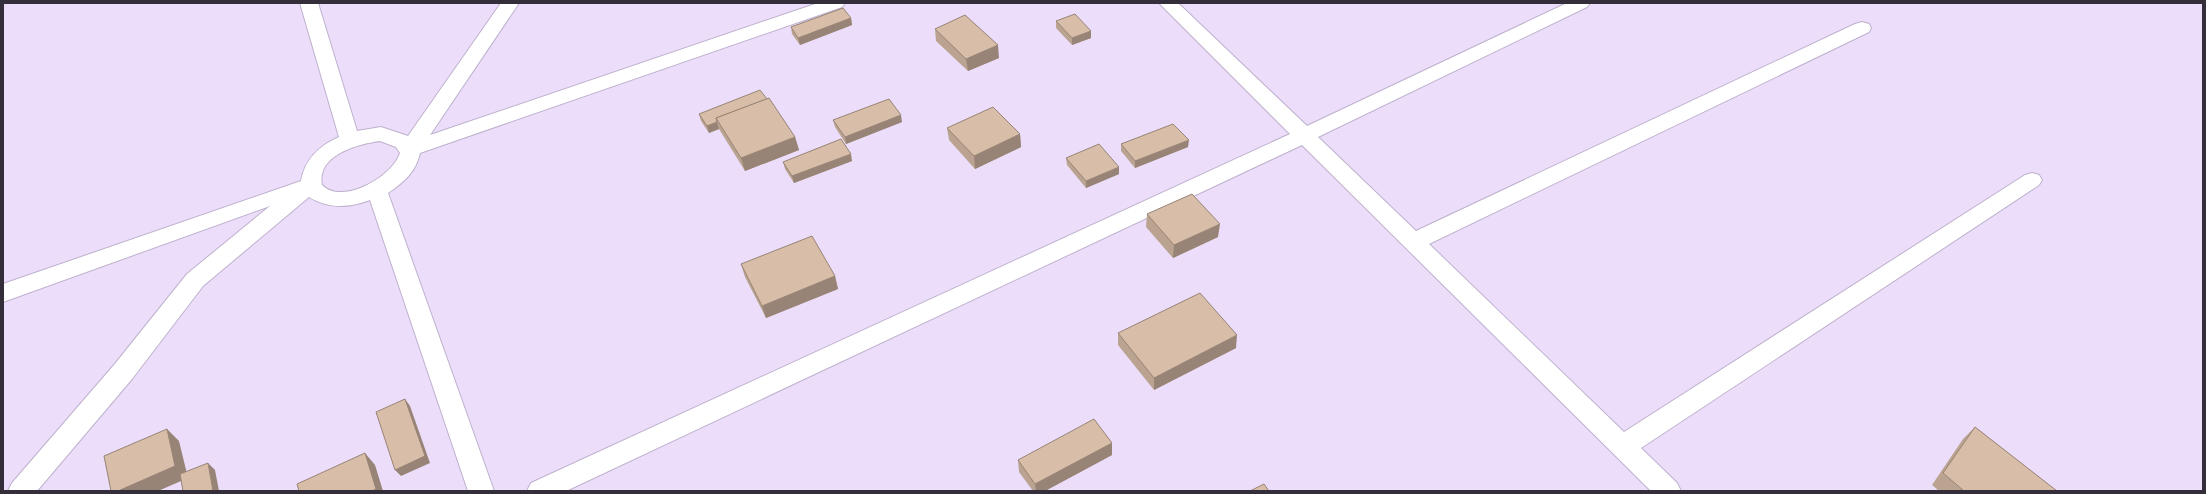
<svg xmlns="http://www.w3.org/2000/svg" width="2206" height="494" viewBox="0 0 2206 494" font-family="'Archivo Narrow',sans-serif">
<rect width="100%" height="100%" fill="#ecdefb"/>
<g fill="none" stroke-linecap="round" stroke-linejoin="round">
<g stroke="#beb1cd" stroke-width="2">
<g id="minor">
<path d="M 300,3 L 318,3 L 357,131 L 381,127 L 408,136 L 501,3 L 519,3 L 430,135 L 818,3 L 845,3 L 842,7 L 420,153 C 416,172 404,182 388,193 L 494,491 L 468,491 L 370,200 C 349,208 328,209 309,197 L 203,286 L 132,379 L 37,491 L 8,491 L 12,483 L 114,365 L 187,274 L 270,206 L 3,302 L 3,284 L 301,181 C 305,159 319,146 339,137 ZM 380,141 L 396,147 L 400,153 C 393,176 343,206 322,185 C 316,155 358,144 380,141 Z"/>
<polygon points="1159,3 1178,3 1307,126 1567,3 1590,3 1587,7 1318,137 1416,231 1855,24 1862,22 1869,24 1871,28 1869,32 1429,244 1624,432 2025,175 2032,173 2039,175 2042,180 2039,185 1641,448 1677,483 1681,491 1651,491 1302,145 566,491 527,491 531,483 1290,134"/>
</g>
</g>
<use href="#minor" fill="#fff" fill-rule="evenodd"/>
</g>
<g fill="#baa390">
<polygon points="851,18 852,25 800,45 792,34 791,27"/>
<polygon points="1056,21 1091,38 1072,45 1056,28"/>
<polygon points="935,29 999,58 968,71 936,41"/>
<polygon points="699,114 795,137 799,150 745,171 719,129 709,133 701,121"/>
<polygon points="833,120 902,122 846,144 835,127"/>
<polygon points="947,128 1020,134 1021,147 975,169 949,140"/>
<polygon points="1121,144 1188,147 1135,168 1121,151"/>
<polygon points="1066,158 1119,174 1086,188 1067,165"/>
<polygon points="852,161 794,183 785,169 783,162"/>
<polygon points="1147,214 1218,237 1173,258 1146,227"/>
<polygon points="741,264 835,276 838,289 766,318 745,277"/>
<polygon points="1118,333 1236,348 1154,390 1118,345"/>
<polygon points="1975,427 2057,491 1939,491 1932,485 1963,439"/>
<polygon points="1112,443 1112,455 1045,491 1033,491 1019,472 1018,460"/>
</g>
<g fill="#978476">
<polygon points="851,18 852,25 800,45 798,38"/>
<polygon points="1091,31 1091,38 1072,45 1072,38"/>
<polygon points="998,45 999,58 968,71 966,59"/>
<polygon points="901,115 902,122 846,144 845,137"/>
<polygon points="717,122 719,129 709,133 707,126"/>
<polygon points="1020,134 1021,147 975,169 974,156"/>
<polygon points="795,137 799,150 745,171 741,158"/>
<polygon points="1189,140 1188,147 1135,168 1135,161"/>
<polygon points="851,154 852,161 794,183 792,176"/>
<polygon points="1119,167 1119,174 1086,188 1086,181"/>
<polygon points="1220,224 1218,237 1173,258 1174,245"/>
<polygon points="835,276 838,289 766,318 762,306"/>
<polygon points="1237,335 1236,348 1154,390 1154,378"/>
<polygon points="405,399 410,406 430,463 401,476 395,470"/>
<polygon points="167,429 179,441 188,478 158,491 118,491"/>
<polygon points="1112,443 1112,455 1045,491 1036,491 1035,484"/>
<polygon points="365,453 375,465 383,491 372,491"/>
<polygon points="208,463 215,470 219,491 213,491"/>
</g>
<g fill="#d8bda8" stroke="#978476">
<polygon points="843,8 851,18 798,38 791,27"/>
<polygon points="1075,14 1091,31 1072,38 1056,21"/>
<polygon points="965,15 998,45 966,59 935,29"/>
<polygon points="760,90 767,99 716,118 717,122 707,126 699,114"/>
<polygon points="769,98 795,137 741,158 716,118"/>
<polygon points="889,99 901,115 845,137 833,120"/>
<polygon points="993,107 1020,134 974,156 947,128"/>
<polygon points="1173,124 1189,140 1135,161 1121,144"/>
<polygon points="841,139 851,154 792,176 783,162"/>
<polygon points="1099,144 1119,167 1086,181 1066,158"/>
<polygon points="1192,194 1220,224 1174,245 1147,214"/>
<polygon points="812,236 835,276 762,306 741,264"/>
<polygon points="1200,293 1237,335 1154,378 1118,333"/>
<polygon points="405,399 425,456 395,470 376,412"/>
<polygon points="1094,419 1112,443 1035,484 1018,460"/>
<polygon points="1975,427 2057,491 1964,491 1943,473"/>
<polygon points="167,429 175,466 118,491 111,491 104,456"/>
<polygon points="365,453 376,489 372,491 299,491 297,484"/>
<polygon points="208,463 213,491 183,491 180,474"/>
<polygon points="1264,484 1269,491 1250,491"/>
</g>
<rect width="2206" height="494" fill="none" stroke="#332e39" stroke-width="8"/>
</svg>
